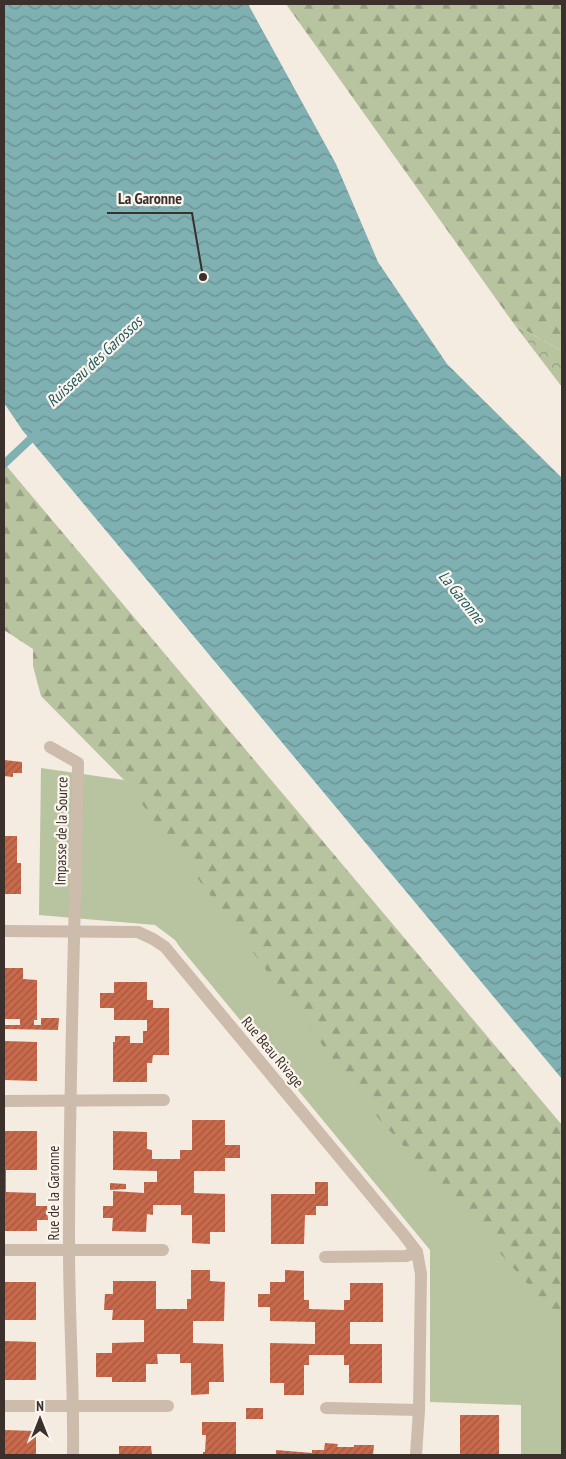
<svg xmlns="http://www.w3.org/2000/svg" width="566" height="1459" viewBox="0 0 566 1459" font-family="'PT Sans Narrow',sans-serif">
<defs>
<pattern id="forest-firs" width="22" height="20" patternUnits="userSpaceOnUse" patternTransform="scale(1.25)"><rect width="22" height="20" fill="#b8c4a0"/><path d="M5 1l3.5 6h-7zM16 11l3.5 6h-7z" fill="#97a083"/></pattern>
<pattern id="park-crowns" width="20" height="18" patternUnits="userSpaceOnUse" patternTransform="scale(1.25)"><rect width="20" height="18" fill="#b8c4a0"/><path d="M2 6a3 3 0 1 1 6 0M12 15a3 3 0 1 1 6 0" fill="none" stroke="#97a083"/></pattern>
<pattern id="water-waves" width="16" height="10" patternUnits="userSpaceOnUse" patternTransform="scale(1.25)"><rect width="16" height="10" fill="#7fb0b2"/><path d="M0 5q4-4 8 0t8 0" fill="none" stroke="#699091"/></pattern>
<pattern id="building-hatch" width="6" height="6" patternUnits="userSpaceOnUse" patternTransform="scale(1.25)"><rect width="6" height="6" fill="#c8694b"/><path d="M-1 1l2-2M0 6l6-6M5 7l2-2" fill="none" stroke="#a4573f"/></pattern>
</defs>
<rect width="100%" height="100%" fill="#f4ebe1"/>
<polygon fill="#b8c4a0" points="41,768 124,780 562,1305 562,1455 521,1455 521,1405 430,1402 430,1250 179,946 175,940 155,925 39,915"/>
<g fill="url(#forest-firs)">
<polygon points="286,4 562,4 562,351 514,324"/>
<polygon points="4,463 562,1125 562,1322 371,1110 124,780 41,696 33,666 33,649 4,630"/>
</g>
<polygon fill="url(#park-crowns)" points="514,324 562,351 562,387"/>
<polygon fill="url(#water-waves)" points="4,4 248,4 336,164 378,262 447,364 562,478 562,1079 23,431 4,403"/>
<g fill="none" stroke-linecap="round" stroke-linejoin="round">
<polyline stroke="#7fb0b2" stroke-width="8" points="4,464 37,433"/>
</g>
<g fill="url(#building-hatch)">
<polygon points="4,760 22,762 22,773 13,773 13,777 4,776"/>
<polygon points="4,836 17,836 17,863 21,863 21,894 4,894"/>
<polygon points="4,968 23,968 23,979 37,980 37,1020 34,1020 34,1025 41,1025 41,1018 59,1018 58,1030 4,1029 4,1025 20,1025 20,1019 4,1019"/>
<polygon points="114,982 147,982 147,1000 153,1000 153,1008 169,1008 169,1055 153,1055 152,1063 147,1063 147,1082 113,1082 113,1042 115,1042 115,1036 130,1036 130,1043 143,1043 143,1031 147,1031 147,1020 114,1020 114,1008 100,1008 100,993 114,993"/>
<polygon points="4,1041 37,1042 37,1081 4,1080"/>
<polygon points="192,1120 225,1120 225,1145 240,1145 240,1158 225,1158 225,1171 194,1171 194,1193 225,1194 225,1232 210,1232 210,1244 192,1243 192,1215 181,1215 181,1205 153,1205 153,1215 147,1214 146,1232 112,1231 113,1218 103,1218 103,1206 113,1206 113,1191 144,1193 144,1182 157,1182 157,1171 113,1170 113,1131 147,1132 147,1149 152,1150 152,1159 180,1159 180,1150 192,1150"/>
<polygon points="4,1131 37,1131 37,1170 6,1170 6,1192 36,1193 36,1206 47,1206 48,1220 37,1220 37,1231 4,1231"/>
<polygon points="315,1182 328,1182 328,1206 316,1206 316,1215 305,1215 304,1244 271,1244 271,1194 315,1194"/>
<polygon points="110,1183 126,1184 126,1189 110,1190"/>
<polygon points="191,1270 210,1270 210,1281 225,1282 224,1321 193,1321 193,1343 223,1344 224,1382 209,1382 209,1394 191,1395 191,1363 180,1363 180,1354 157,1354 158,1364 146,1364 146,1382 112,1382 112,1377 96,1377 96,1353 112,1353 112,1343 144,1342 144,1320 112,1320 113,1310 104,1310 105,1294 113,1294 113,1281 156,1281 156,1309 187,1309 187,1299 191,1299"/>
<polygon points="285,1270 304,1271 304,1300 309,1300 309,1309 344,1310 344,1300 350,1300 350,1283 383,1283 383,1322 350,1322 350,1344 382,1344 382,1383 349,1383 349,1365 344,1365 344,1355 309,1355 309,1365 304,1365 304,1395 284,1395 284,1383 270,1383 270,1343 315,1344 315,1322 270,1321 270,1307 258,1307 258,1294 270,1294 270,1282 285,1282"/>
<rect x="4" y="1282" width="32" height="38"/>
<polygon points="4,1341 36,1342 36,1380 4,1380"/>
<rect x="246" y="1408" width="17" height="11"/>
<rect x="460" y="1415" width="39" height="40"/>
<polygon points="202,1422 236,1422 236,1455 203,1455 203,1452 205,1452 206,1435 202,1435"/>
<polygon points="4,1430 36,1431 36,1455 4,1455"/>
<polygon points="325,1443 338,1444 337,1447 354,1447 354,1445 374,1445 373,1455 276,1455 276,1450 312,1453 312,1450 324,1450"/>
<polygon points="119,1446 151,1446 152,1455 119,1455"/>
</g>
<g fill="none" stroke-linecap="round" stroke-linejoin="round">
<g stroke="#cdbbac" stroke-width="12">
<path d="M 50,747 L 78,763 C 75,925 69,1086 69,1247 C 69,1317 74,1386 73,1455"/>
<polyline points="4,931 138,932 153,939 165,947 404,1235 417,1252 421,1274 419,1410 416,1455"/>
<polyline points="4,1101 164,1100"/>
<polyline points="4,1250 163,1250"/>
<polyline points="325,1257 406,1256 417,1252"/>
<polyline points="4,1406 168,1406"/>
<polyline points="326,1408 419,1410"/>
</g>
</g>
<g text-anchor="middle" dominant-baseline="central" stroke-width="4.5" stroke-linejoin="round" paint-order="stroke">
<g font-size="15" fill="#3b302b" stroke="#fbf5ee">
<text transform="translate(61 831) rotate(-89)">Impasse de la Source</text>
<text transform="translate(273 1052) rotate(50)">Rue Beau Rivage</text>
<text transform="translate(53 1193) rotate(-90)">Rue de la Garonne</text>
</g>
<g font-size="16" font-style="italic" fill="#1f5a5e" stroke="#fbf5ee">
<text transform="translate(94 361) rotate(-43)">Ruisseau des Garossos</text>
<text transform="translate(462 597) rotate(51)">La Garonne</text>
</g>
</g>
<path fill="none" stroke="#3b302b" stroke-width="2" d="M203 277L192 213H107"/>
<circle fill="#3b302b" stroke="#fbf5ee" stroke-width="2" cx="203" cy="277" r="5"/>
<g font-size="16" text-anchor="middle" font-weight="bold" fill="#3b302b" stroke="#fbf5ee" stroke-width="4.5" stroke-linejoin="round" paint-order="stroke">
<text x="150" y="204">La Garonne</text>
</g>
<rect width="566" height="1459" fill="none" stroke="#3b302b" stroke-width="10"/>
<g transform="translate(40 1419)" stroke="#fbf5ee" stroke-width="4" paint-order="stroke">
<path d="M0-4L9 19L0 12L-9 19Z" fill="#3b302b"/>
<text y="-8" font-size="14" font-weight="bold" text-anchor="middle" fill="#3b302b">N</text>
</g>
</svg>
